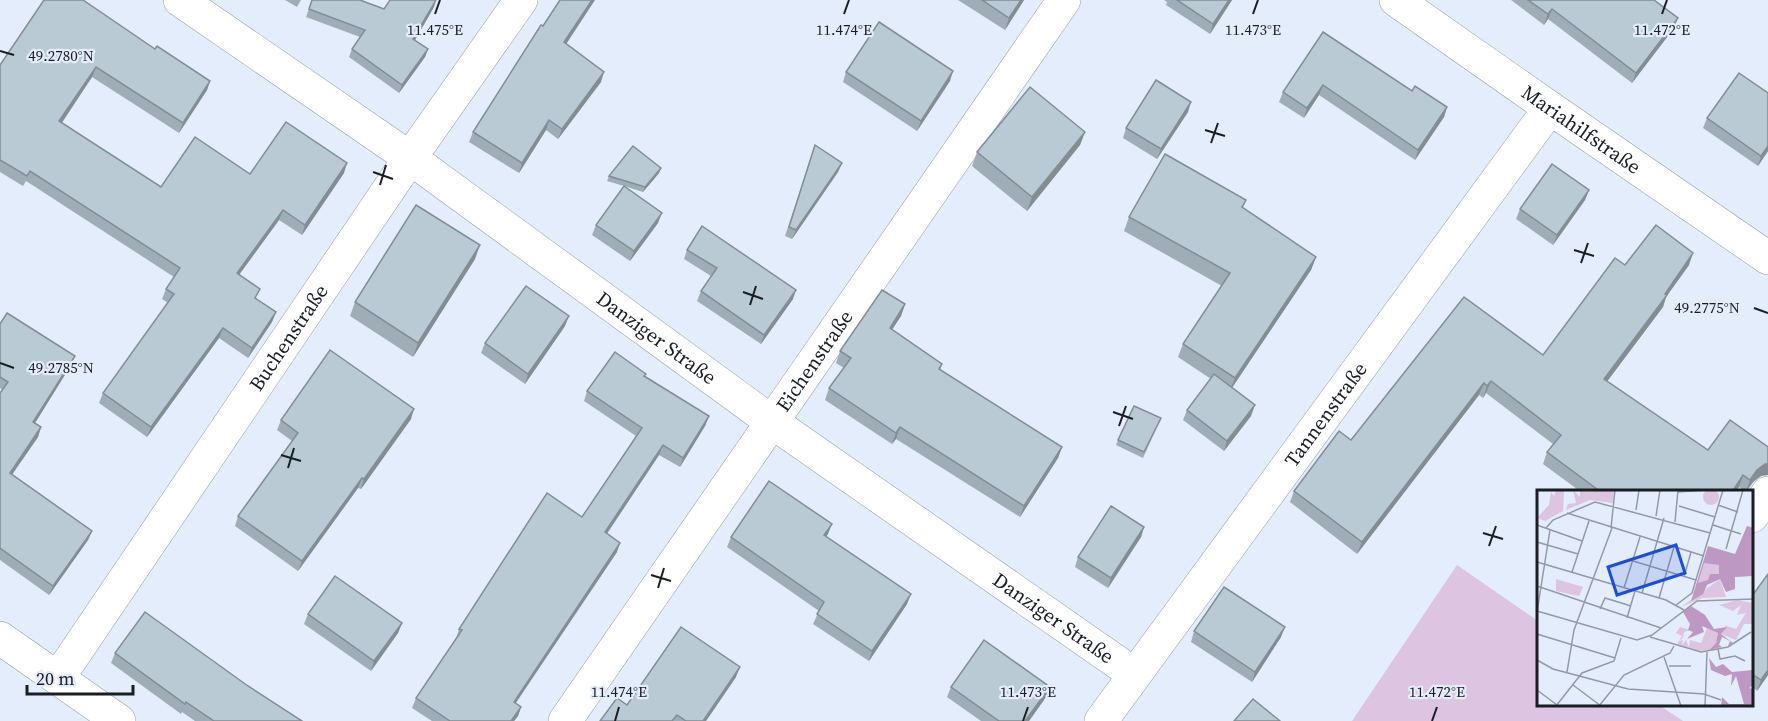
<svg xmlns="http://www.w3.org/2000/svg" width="1768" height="721" viewBox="0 0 1768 721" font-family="'Source Serif 4',serif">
<rect width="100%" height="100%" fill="#e4edfc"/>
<polygon fill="#ddc4e1" points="1457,565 1538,621 1538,704 1659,705 1683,721 1352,721"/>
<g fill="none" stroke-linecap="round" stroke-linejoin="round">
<g stroke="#949dab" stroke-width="34">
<g id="street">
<path id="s1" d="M 180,0 L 410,158 L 772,422 L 1134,674"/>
<polyline points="1752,516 1768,493"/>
<polyline points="0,638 119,721"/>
<path id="s2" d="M 58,678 L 410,158 L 521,0"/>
<path id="s3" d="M 565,721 L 1064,0"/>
<path id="s4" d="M 1101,721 L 1550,108"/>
</g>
</g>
<g stroke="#949dab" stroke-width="34">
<g id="secondary">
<path id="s5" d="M 1396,0 L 1550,108 L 1768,258"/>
</g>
</g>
<use href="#street" stroke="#fff" stroke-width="33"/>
<use href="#secondary" stroke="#fff" stroke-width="33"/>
</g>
<g fill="#9faeb6">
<polygon points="285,0 301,0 297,7"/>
<polygon points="312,0 384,9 434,7 415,40 428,49 425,57 399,93 349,57 352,49 360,37 306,17"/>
<polygon points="958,0 1024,0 1005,30"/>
<polygon points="1164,0 1232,0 1210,34 1166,5 1167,2"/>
<polygon points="1511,0 1654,0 1674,28 1632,83 1548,19 1544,25"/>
<polygon points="1323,32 1412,91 1447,107 1444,117 1415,160 1319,95 1304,118 1279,102 1283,92"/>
<polygon points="566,44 601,82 558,139 546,130 519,173 469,142 473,132"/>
<polygon points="155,49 210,81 207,90 179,133 92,77 62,123 161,187 250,174 344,173 302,235 279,220 239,275 257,299 276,312 272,322 248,358 219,338 147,437 99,403 103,393 168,303 162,299 166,289 174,277 26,181 23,186 0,172 0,65"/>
<polygon points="846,72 950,81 917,131 843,82"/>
<polygon points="1768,93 1768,151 1758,166 1703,128 1707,118"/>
<polygon points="1188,112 1157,159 1123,138 1126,128"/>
<polygon points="1085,132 1080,145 1027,211 972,166 977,152"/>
<polygon points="812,154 842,163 838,172 792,239 785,236"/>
<polygon points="661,168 659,173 643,192 624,186 658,223 630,261 592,235 596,225 624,186 607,181 609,176"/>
<polygon points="1589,190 1585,200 1553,245 1516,219 1520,209"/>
<polygon points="1246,200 1243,208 1316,257 1311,270 1232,388 1251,416 1224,451 1183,420 1187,410 1211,379 1178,357 1183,344 1222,286 1124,231 1129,217"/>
<polygon points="687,250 793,299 761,344 697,301 701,291 711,276 684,259"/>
<polygon points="475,259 413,357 350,316 355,302"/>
<polygon points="1625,265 1689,265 1666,297 1663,307 1607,381 1708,450 1761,476 1753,482 1746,492 1739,487 1736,492 1581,492 1543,464 1547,452 1553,444 1486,393 1483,398 1479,395 1357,554 1290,502 1294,491 1351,440 1543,355"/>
<polygon points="905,304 901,316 892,329 942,364 940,370 1062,447 1058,458 1020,517 896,439 892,444 825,400 829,388 844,368 836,363 840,351"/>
<polygon points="0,324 71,365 35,423 41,427 38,437 12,474 92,531 88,540 49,595 0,560 0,393 3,390 0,388"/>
<polygon points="565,326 525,384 481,353 485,343"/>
<polygon points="645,376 709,416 705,426 680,467 659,455 607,534 617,552 516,703 521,707 518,716 514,721 432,721 412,708 416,698 456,639 459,629 582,517 636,436 584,401 587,391"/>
<polygon points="1161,418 1143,458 1116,445 1118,440"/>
<polygon points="411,419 361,489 358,488 298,571 235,526 238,516 292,441 277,430 281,420"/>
<polygon points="1144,527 1141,537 1108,588 1075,567 1078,557"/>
<polygon points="828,534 826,537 907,604 869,661 813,624 819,611 727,547 731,537"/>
<polygon points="1768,574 1768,675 1757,691 1752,686 1752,596"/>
<polygon points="308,614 402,623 398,633 371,671 304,624"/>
<polygon points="1194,631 1281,637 1252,682 1191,642"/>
<polygon points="115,653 248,686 302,721 195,721 182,712 181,714 111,663"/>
<polygon points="736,677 706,721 600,721 627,705"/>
<polygon points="951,687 1046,697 1029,721 981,721 947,697"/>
</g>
<g fill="#828d94">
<polygon points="436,0 434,7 411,47 413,39"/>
<polygon points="592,0 595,0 561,52 564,42"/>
<polygon points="1021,0 1024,0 1005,30 1009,18"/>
<polygon points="1229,0 1232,0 1210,34 1213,24"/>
<polygon points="1552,9 1548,19 1544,25 1548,14"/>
<polygon points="1678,18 1674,28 1632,83 1636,73"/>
<polygon points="428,49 425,57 399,93 402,85"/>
<polygon points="96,67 92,77 56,131 59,121"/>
<polygon points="953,71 950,81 917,131 921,121"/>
<polygon points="604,72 601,82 558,139 562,129"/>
<polygon points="210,81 207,90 179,133 183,123"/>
<polygon points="1323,85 1319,95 1304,118 1307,108"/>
<polygon points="1191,102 1188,112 1157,159 1161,149"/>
<polygon points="1447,107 1444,117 1415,160 1418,150"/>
<polygon points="549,120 546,130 519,173 522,163"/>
<polygon points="1085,132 1080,145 1027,211 1032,197"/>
<polygon points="1768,146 1768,151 1758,166 1761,156"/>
<polygon points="347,163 344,173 302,235 305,225"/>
<polygon points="842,163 838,172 792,239 796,230"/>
<polygon points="661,168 659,173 643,192 645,187"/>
<polygon points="1589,190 1585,200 1553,245 1557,235"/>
<polygon points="283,210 279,220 233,283 237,273"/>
<polygon points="662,213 658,223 630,261 634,251"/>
<polygon points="480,245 475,259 413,357 418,343"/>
<polygon points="1693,253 1689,265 1666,297 1663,307 1600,391 1604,379"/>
<polygon points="1316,257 1311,270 1229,392 1235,378"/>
<polygon points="796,290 793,299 761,344 764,335"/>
<polygon points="905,304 901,316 886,339 890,328"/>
<polygon points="276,312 272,322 248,358 252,348"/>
<polygon points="569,316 565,326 525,384 528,374"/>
<polygon points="223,328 219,338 147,437 151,427"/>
<polygon points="75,356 71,365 30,431 33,422"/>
<polygon points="1491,381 1486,393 1483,398 1487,386"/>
<polygon points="1484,383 1479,395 1357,554 1362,542"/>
<polygon points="1255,405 1251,416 1224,451 1227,441"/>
<polygon points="414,409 411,419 361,489 364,479"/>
<polygon points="709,416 705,426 680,467 683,458"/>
<polygon points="41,427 38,437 7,482 10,473"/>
<polygon points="900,427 896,439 892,444 896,433"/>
<polygon points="663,445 659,455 601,542 605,532"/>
<polygon points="1062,447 1058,458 1020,517 1024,506"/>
<polygon points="1765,464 1768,464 1768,475 1761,476 1753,482 1746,492 1750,480 1757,470"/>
<polygon points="1743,475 1739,487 1736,492 1732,492"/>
<polygon points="362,478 358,488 298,571 302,561"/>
<polygon points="832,524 828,534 820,545 824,535"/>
<polygon points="1144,527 1141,537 1108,588 1111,578"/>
<polygon points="92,531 88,540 49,595 53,586"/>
<polygon points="620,543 617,552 510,711 514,702"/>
<polygon points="911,594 907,604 869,661 872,651"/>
<polygon points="402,623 398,633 371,671 374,661"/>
<polygon points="1285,627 1281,637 1252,682 1255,672"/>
<polygon points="740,667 736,677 706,721 703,721"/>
<polygon points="1768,670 1768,675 1757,691 1761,680"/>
<polygon points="1050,687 1046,697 1029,721 1025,721"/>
<polygon points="521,707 518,716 514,721 511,721"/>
</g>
<g fill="#b9cad4" stroke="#828d94" stroke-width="1.5">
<polygon points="44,0 83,0 155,49 157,46 210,81 183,123 96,67 59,121 161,187 195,137 250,174 286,122 347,163 305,225 283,210 237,273 260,289 255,298 276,312 252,348 223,328 151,427 103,393 174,294 166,289 180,268 30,171 27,176 0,160 0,65"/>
<polygon points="312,0 360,0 384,9 390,0 436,0 413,39 428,49 402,85 352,49 365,30 309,9"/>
<polygon points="560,0 592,0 564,42 604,72 562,129 549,120 522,163 473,132 541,25 543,26"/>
<polygon points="982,0 1021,0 1009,18"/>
<polygon points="1177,0 1229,0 1213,24"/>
<polygon points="1528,0 1654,0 1678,18 1636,73 1552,9 1548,14"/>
<polygon points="879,22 953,71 921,121 846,72"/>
<polygon points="1323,32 1412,91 1415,86 1447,107 1418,150 1323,85 1307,108 1283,92"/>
<polygon points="1739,73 1768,93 1768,146 1761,156 1707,118"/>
<polygon points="1156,80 1191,102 1161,149 1126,128"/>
<polygon points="1030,87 1085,132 1032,197 977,152"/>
<polygon points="815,145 842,163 796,230 789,227"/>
<polygon points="633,146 661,168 645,187 609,176"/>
<polygon points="1165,154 1246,200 1242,207 1316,257 1235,378 1183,344 1230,273 1129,217"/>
<polygon points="1552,164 1589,190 1557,235 1520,209"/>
<polygon points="624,186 662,213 634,251 596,225"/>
<polygon points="416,205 480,245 418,343 355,302"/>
<polygon points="1656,225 1693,253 1665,294 1667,295 1604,379 1708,450 1730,420 1768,447 1768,464 1765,464 1757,470 1750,480 1743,475 1732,492 1601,492 1547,452 1561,435 1491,381 1487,386 1484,383 1362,542 1294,491 1339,431 1351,440 1464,297 1543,355 1615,258 1625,265"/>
<polygon points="702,226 796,290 764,335 701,291 717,268 687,250"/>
<polygon points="526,286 569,316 528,374 485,343"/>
<polygon points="882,290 905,304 890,328 942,364 939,369 1062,447 1024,506 900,427 896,433 829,388 851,358 840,351"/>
<polygon points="7,313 75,356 33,422 41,427 10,473 92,531 53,586 0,548 0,393 8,382 0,377 0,324"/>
<polygon points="330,350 414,409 364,479 362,478 302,561 238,516 298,433 281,420"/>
<polygon points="615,352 646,374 644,376 709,416 683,458 663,445 605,532 620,543 514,702 521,707 511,721 450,721 416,698 462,630 459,629 547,493 582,517 642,428 587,391"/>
<polygon points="1214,374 1255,405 1227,441 1187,410"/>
<polygon points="1134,406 1161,418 1144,452 1118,440"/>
<polygon points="769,481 832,524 824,535 911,594 872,651 817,614 824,602 731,537"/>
<polygon points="1111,506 1144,527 1111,578 1078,557"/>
<polygon points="1768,574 1768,670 1761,680 1752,674 1752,596"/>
<polygon points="335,576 402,623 374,661 308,614"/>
<polygon points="1224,587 1285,627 1255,672 1194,631"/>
<polygon points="145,612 248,686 302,721 214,721 186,702 185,704 115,653"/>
<polygon points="681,627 740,667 703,721 686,721 677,715 672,721 600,721 617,698 627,705"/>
<polygon points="984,640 1050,687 1025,721 999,721 951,687"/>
<polygon points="1253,699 1280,721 1234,721"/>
</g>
<path fill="none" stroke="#1a1d22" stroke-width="2" d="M 435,14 L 440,0M 844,14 L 849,0M 1253,14 L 1258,0M 1662,14 L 1667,0M 0,51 L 14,55M 1205,130 L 1225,136M 1211,143 L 1218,123M 373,172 L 393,179M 380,185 L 386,165M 1574,250 L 1594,256M 1581,263 L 1588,243M 743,292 L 763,299M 750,305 L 756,286M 1754,308 L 1768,313M 0,363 L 14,368M 1113,412 L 1133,419M 1119,426 L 1126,406M 281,455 L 301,461M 288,468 L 294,448M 1483,533 L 1503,539M 1489,546 L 1496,526M 651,575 L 671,581M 658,588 L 664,568M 615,721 L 619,707M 1023,721 L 1028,707M 1432,721 L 1437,707"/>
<g text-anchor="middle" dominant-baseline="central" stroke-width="4.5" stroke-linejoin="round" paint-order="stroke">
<g font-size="20" fill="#1a1d22" stroke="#e4edfc">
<text stroke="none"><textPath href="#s5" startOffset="226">Mariahilfstraße</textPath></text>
<text stroke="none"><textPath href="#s2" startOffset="411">Buchenstraße</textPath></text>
<text stroke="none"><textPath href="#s1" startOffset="584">Danziger Straße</textPath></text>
<text stroke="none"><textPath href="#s3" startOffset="438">Eichenstraße</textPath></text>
<text stroke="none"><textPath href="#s4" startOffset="380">Tannenstraße</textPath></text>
<text stroke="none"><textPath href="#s1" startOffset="1070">Danziger Straße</textPath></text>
</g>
</g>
<g transform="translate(1537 490)">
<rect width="216" height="216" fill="#e4edfc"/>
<path d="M166 7a8 8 0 1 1 16 0a8 8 0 1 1-16 0ZM 36,0 L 43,7 L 43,0 L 77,0 L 76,13 L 53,10 L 29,20 L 31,14 L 39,13 ZM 19,1 L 27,1 L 26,21 L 8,31 L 0,28 L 12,15 L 14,2 L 17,6 ZM 19,89 L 46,97 L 42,106 L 19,101 ZM 183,89 L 189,107 L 165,108 L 144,117 ZM 200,110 L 216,113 L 216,134 L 207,134 L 199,150 L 184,144 L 189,137 L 187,135 L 199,139 L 209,123 L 200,125 L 204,115 L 196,121 L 182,115 ZM 143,137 L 153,140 L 147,142 L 146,148 L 142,151 L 146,150 L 145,155 L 149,150 L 152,157 L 153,150 L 164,153 L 170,138 L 181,143 L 179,153 L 172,160 L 161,161 L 140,154 L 145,146 L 139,143 Z" fill="#ddc4e1"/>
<path d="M 210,36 L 216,38 L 216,86 L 198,87 L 198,99 L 189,102 L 183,89 L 170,95 L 166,104 L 154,111 L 171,56 L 198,64 ZM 154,116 L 168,125 L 177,139 L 190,137 L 184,144 L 196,153 L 191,156 L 193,151 L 185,147 L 182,155 L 185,157 L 172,160 L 179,153 L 181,143 L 165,136 L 167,142 L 150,149 L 156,142 L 151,140 L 153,134 L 146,122 ZM 172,168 L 179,177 L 186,174 L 195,182 L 216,180 L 216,195 L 212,198 L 216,199 L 216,216 L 184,216 L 185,207 L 192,214 L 207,214 L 199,186 L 194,196 L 195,184 L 188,186 L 174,180 Z" fill="#bd98c3"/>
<path d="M 167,73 L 182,75 L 182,84 L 173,84 L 171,90 L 161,93 Z" fill="#ddc4e1"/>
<path fill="none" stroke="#939aa5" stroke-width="1.5" d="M 141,2 L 169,0M 181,15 L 201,22M 142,16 L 178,27M 99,20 L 102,0M 30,23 L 167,66M 119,26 L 123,0M 138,32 L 141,0M 0,35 L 45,51M 176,35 L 204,44M 9,38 L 16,30 L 58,12 L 173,43M 74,38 L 78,0M 0,52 L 41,64M 189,59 L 206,0M 96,71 L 159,90M 0,72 L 129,110 L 147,120M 35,82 L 52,31M 147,87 L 154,62M 0,96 L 124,138M 87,98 L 103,47M 105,103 L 127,28M 122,108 L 137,57M 139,115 L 155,103 L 186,0M 63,119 L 68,108 L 94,116M 0,121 L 100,150 L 115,145 L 160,111 L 216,109M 0,122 L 13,40M 90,128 L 98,101M 0,144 L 78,168M 113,147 L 164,162 L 191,157 L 214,142M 181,159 L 183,169 L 198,166 L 208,171M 127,167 L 144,216M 0,170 L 16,179 L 91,199 L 167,204 L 184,210M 132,176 L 154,176M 30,182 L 37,140 L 75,38M 36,195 L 64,216M 0,200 L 20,215M 19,216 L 45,183 L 77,171 L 84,148M 62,216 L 87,185 L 133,163 L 137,156M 168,216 L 170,162"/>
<path fill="#1d4ed8" fill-opacity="0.15" stroke="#1d4ed8" stroke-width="3" d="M 139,55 L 148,83 L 80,105 L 71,77 Z"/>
<rect width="216" height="216" fill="none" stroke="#1a1d22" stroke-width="3"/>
</g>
<g font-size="15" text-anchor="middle" fill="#1a1d22" stroke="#e4edfc" stroke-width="4.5" stroke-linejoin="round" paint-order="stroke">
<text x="435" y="35">11.475°E</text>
<text x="844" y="35">11.474°E</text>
<text x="1253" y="35">11.473°E</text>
<text x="1662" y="35">11.472°E</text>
<text x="61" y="61">49.2780°N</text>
<text x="1707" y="313">49.2775°N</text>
<text x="61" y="373">49.2785°N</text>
<text x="619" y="697">11.474°E</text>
<text x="1028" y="697">11.473°E</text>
<text x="1437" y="697">11.472°E</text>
</g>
<path d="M27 685v9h106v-9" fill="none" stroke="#1a1d22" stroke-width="3"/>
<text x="36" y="685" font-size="18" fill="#1a1d22" stroke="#e4edfc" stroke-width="4.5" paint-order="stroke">20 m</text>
</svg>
